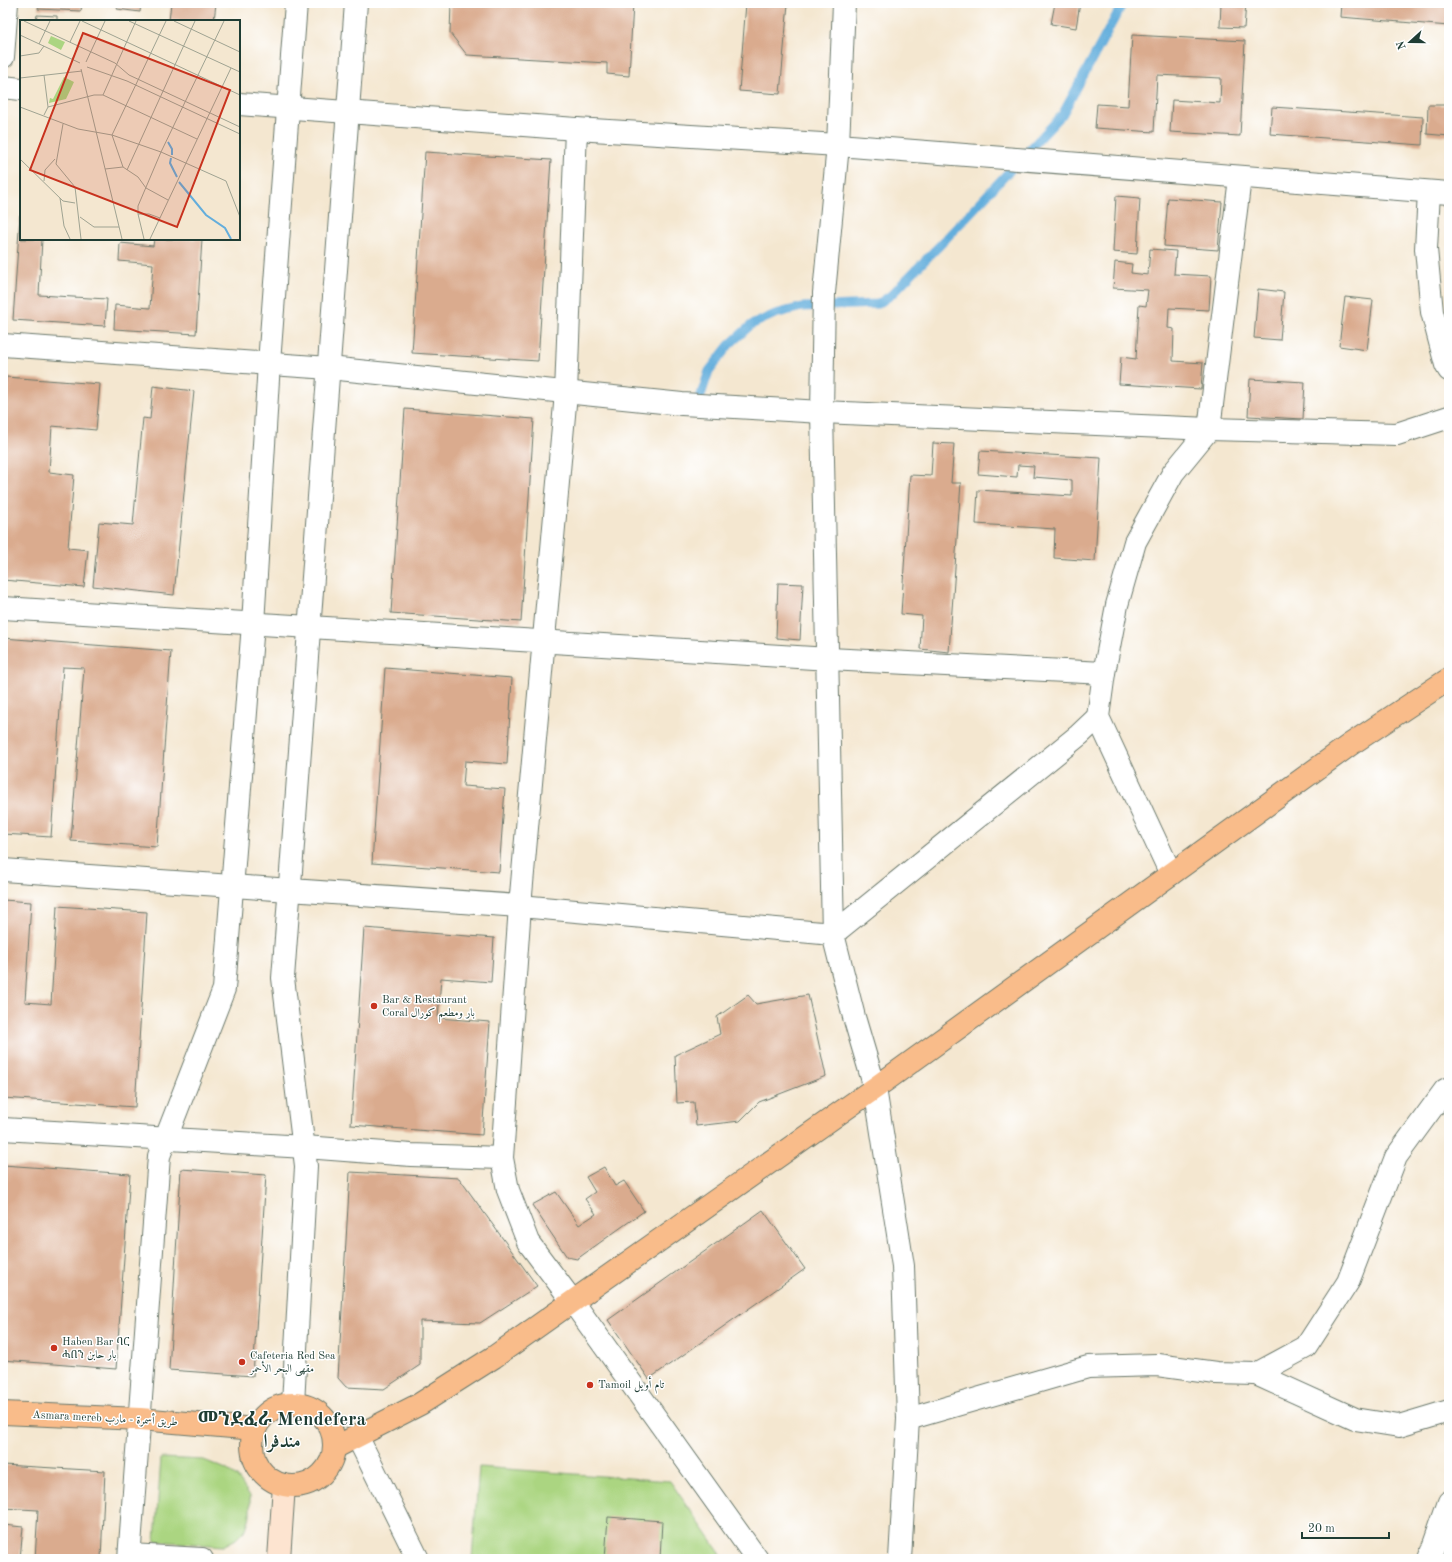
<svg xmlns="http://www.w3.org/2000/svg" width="1452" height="1562" viewBox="0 0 1452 1562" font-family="'Old Standard TT',Amiri,'Noto Serif Ethiopic',serif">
<rect width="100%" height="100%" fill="#fff"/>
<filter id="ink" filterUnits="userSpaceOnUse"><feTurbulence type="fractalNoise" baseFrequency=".025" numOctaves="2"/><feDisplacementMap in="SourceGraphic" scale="8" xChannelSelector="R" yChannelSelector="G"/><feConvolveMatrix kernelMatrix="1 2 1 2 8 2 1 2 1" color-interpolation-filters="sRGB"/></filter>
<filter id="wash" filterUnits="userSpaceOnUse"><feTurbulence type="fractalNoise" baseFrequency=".012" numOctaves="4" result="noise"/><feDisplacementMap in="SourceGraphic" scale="16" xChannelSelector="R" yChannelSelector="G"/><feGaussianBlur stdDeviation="0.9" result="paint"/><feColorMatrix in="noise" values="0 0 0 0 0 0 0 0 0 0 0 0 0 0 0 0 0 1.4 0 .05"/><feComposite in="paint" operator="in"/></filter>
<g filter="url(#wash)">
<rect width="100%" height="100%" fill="#f4e7d0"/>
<g fill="#abd581" stroke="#65895a">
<polygon points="161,1458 204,1460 226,1469 238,1478 250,1496 250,1516 246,1529 236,1539 223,1546 155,1541"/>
<polygon points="479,1467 670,1481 724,1559 472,1559"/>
</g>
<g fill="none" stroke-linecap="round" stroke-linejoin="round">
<polyline stroke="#64aedc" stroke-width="9" points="698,404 709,371 729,345 751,325 775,314 802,307 878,304 891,295 941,244 1062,115 1123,3"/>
</g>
<g id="blocks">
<g fill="#daab8e">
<polygon points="39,3 82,3 81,11 38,9"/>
<polygon points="118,3 141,3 140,12 117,9"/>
<polygon points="171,3 216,3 214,21 169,21"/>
<polygon points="451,3 633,3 629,76 607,74 607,63 467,55 450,33"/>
<polygon points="746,3 788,3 780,94 739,91"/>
<polygon points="1055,3 1080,3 1076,28 1051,24"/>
<polygon points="1221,3 1246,3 1244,28 1220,27"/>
<polygon points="1341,3 1449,3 1449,26 1340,17"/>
<polygon points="37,15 57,16 57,21 36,21"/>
<polygon points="1132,35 1245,41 1240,136 1170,132 1172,100 1220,103 1221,78 1157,75 1154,132 1095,128 1097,104 1128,106"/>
<polygon points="1428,105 1449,105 1449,136 1427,134"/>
<polygon points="1272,107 1423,117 1422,145 1270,134"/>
<polygon points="425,152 551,160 538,361 412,353"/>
<polygon points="1116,196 1140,198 1137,254 1113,252"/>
<polygon points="1168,198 1222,202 1218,250 1164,246"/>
<polygon points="20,215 21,239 42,239 39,295 107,299 105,326 13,320"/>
<polygon points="154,239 202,239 196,334 114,329 115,305 150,308 153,264 119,261 120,243 153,246"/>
<polygon points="1150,249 1176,251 1174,274 1211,276 1209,310 1169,308 1168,328 1174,329 1173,361 1203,363 1201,389 1119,384 1121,357 1136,359 1139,305 1146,306 1148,290 1113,288 1115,262 1132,264 1131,273 1148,275"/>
<polygon points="1258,289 1284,292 1280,340 1254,338"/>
<polygon points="1345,297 1373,300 1367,350 1339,346"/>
<polygon points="6,377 100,384 96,430 52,426 49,472 74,475 68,548 88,550 84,587 3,580 3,417"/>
<polygon points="1250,379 1305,382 1303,419 1248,416"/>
<polygon points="153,386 194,391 174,595 93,586 99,522 133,525 143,418 150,419"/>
<polygon points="405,409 534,419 521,622 391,613"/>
<polygon points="933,443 954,444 951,483 961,483 949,652 920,649 922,616 901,614 910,475 931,476"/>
<polygon points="980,451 1101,458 1095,561 1054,558 1055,529 976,524 978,490 1072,496 1072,480 1033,477 1034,466 1018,465 1017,477 978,474"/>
<polygon points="778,583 803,584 800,640 776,638"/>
<polygon points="3,638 171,651 157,847 71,841 84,668 63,667 51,837 3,834"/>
<polygon points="385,668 512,678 507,764 465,761 463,786 505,789 499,872 372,863"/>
<polygon points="3,900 31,902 25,1002 51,1004 57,906 147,912 135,1107 3,1098"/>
<polygon points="364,928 494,938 491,982 441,978 438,1018 490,1022 482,1135 351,1125"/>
<polygon points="748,995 756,1004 808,995 826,1076 759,1102 740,1121 696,1126 694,1102 677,1103 675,1055 720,1034 717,1017"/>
<polygon points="3,1165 130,1174 116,1369 3,1360"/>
<polygon points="604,1167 615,1186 624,1181 644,1211 577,1259 567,1257 532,1205 556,1192 579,1225 596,1214 585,1199 595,1192 586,1177"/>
<polygon points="181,1169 266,1175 253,1376 169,1370"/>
<polygon points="350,1172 459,1178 537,1286 480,1323 420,1321 420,1365 384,1389 346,1387 338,1378"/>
<polygon points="763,1210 805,1269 649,1379 608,1320"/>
<polygon points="3,1465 105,1471 101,1559 35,1559 38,1510 3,1508"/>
<polygon points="608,1517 662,1521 660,1559 605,1559"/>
<polygon points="3,1525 23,1527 20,1559 3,1559"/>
</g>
</g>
</g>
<g filter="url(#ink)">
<use href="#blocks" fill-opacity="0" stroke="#6a786b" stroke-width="1"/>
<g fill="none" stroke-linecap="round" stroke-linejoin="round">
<g stroke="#6a786b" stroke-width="24">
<g id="minor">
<polyline points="844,3 838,145 824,293 822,412 833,934 854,1017 875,1088 903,1266 908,1419 900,1559"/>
<polyline points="3,57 7,3"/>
<polyline points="3,87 21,89"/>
<polyline points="239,104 576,129 838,145 1449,193"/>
<polyline points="576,129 566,393 520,906 502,1158 508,1190 528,1242 573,1302 757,1559"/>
<polyline points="1429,192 1426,249 1432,312 1446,365 1449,370"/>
<polyline points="3,345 329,368 682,404 822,412 1209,429 1397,434 1449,417"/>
<polyline points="3,608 829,659 1104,673"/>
<polyline points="3,870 520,906 833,934 1079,735 1098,717"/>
<polyline points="1171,874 1098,717 1104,673 1117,605 1135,542 1173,473 1209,429 1240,178"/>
<polyline points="3,1129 305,1147 411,1155 502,1158"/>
<polyline points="1256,1374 1355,1419 1399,1426 1449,1411"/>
<polyline points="293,1404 306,1166 283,978 356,3"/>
<polyline points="908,1419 1088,1367 1157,1365 1216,1373 1256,1374 1306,1347 1348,1282 1396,1157 1445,1090 1449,1088"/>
<polyline points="357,1436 418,1559"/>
<polyline points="130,1555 202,1559"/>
<polyline points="129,1559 159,1156 224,989 253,624 269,363 296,3"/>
<polyline points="1429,1559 1449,1502"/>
</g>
</g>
<g stroke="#6a786b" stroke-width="24">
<polyline id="secondary" points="279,1559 284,1485"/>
</g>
<g stroke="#6a786b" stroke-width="24">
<g id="trunk">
<circle cx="293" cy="1445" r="41"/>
<polyline points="3,1413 140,1419 255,1429"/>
<polyline points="334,1448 420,1404 494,1357 875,1088 1351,744 1449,679"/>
</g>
</g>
<use href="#minor" stroke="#fff" stroke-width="22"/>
<use href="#secondary" stroke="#fde4d0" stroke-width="22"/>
<use href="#trunk" stroke="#f9bc8a" stroke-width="22"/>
</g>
</g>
<g fill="#c8321e" stroke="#fff" stroke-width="1.5">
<circle cx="374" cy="1006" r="4"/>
<circle cx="54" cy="1348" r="4"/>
<circle cx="242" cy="1362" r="4"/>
<circle cx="590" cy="1385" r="4"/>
</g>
<g text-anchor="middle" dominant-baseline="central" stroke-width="3" stroke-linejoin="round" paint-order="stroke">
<g font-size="11" fill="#1f3d34" stroke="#fff" text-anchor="start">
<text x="382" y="1000">Bar &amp; Restaurant<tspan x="382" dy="13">Coral بار ومطعم كورال</tspan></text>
<text x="62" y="1342">Haben Bar ባር<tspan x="62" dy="13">ሓበን بار حابن</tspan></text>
<text x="250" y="1356">Cafeteria Red Sea<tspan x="250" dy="13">مقهى البحر الأحمر</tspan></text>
<text x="598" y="1385">Tamoil تام أويل</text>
</g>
<g font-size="11" fill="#1f3d34" stroke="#fff">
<text transform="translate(105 1419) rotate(3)">Asmara mereb طريق أسمرة - مارب</text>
</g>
<g font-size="19" font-weight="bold" fill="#1f3d34" stroke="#fff">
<text x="282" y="1420">መንደፈራ Mendefera<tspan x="282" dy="22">مندفرا</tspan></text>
</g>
</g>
<g transform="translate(20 20)">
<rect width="220" height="220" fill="#f4e7d0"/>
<path d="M 31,16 L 45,22 L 41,30 L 28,23 ZM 44,57 L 54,62 L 46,79 L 29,83 L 30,78 L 33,79 Z" fill="#abd581"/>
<path fill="none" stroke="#64aedc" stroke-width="2" d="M 148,122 L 152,129 L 152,135M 151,138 L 150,143 L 157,157M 159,162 L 186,195 L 205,208 L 211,219"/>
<path fill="none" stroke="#9fa392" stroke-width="1" d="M 4,1 L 95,43 L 109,55 L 220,107M 62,1 L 220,75M 109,1 L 220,52M 154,1 L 220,32M 0,15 L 60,43M 50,22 L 60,1M 19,24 L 30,1M 0,36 L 19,33 L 24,26M 52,39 L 59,26M 66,42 L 85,1M 67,47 L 107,61 L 220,114M 61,49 L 102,219M 0,58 L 62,51M 83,75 L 116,1M 0,87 L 58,109 L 92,115 L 141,132 L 206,161 L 220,197M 28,87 L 74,75 L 83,75 L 177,119M 24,95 L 28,87 L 24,55M 43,104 L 36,144 L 55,167 L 61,219M 0,139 L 43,181 L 55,183M 103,147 L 92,115 L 146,1M 85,149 L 103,147 L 118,157 L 126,168 L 148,180M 107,150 L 175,1M 24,161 L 25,150 L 35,139M 40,178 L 44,206 L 50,219M 118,194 L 118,186 L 141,132 L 204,1M 60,197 L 74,207 L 99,207M 124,219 L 118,194 L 129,194 L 140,198M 130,219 L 211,48"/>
<path fill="#c8321e" fill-opacity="0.15" stroke="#c8321e" stroke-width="2" d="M 63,13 L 210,70 L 157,207 L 10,150 Z"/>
<rect width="220" height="220" fill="none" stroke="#1f3d34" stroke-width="2"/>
</g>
<rect width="1452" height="1562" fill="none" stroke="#fff" stroke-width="16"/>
<g transform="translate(1410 42) rotate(249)" stroke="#ffffff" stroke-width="3" paint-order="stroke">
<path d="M0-3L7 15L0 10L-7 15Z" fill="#1f3d34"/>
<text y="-6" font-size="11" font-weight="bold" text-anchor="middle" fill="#1f3d34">N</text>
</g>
<path d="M1302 1532v6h87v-6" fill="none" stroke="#1f3d34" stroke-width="2"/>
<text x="1308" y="1532" font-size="12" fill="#1f3d34" stroke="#ffffff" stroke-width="3" paint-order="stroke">20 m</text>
</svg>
